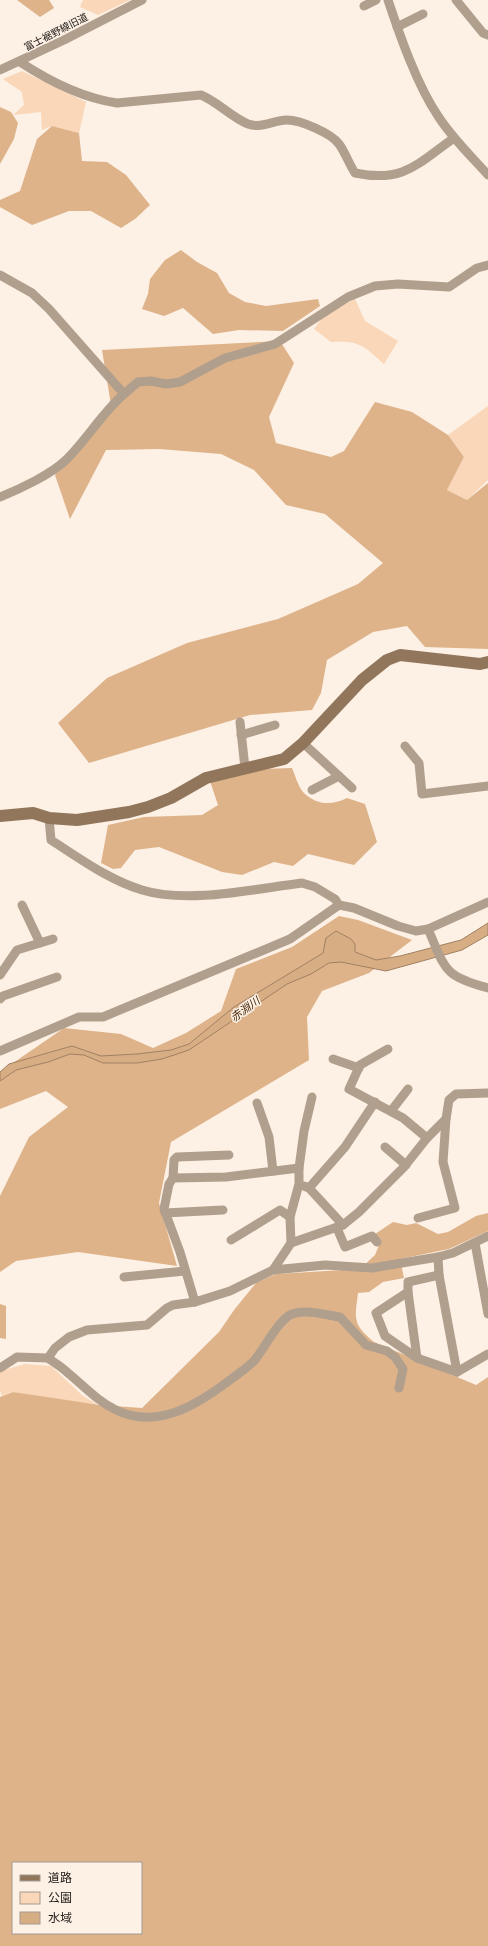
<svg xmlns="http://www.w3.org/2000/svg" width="488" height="1946" viewBox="0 0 488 1946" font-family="Quicksand,'Noto Sans JP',sans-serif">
<rect width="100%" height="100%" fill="#fdf0e5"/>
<g fill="#f9d7b8">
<polygon points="83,0 130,0 98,15 80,7"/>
<polygon points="22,71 86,102 79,133 52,126 42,130 41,112 13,115 24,105 22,92 3,79"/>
<path d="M 355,299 L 365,321 L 398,341 L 384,364 C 364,346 360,340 331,342 L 314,329 L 324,315 Z"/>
<polygon points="488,406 488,480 467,500 447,490 464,457 448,435"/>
<polygon points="25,1364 51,1366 83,1396 97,1404 66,1401 12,1392 2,1396 0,1391 0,1371"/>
</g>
<g fill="#deb38a" fill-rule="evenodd">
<polygon points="17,0 49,0 54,8 40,17"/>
<polygon points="0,107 11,112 18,123 14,139 0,164"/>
<polygon points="52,126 79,133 82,161 107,162 126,175 150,205 135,219 121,228 91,211 69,211 32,225 0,207 0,200 20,191 37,139"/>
<polygon points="181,250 197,262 217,273 229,293 245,302 266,306 318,299 320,306 283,331 239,330 213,334 183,308 164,316 142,309 148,294 150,279 165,260"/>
<polygon points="280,341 294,363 269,417 276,443 331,457 344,451 375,402 412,412 448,435 464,457 447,490 467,500 488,483 488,649 425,647 407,626 373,632 327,660 321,693 312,710 250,715 89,763 58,723 107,678 187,643 278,619 358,584 383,563 325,514 286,505 254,470 221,454 159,449 106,450 70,519 55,475 111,405 102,350"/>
<path d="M 292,768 C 295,775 298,786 303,792 C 316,805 331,806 347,798 L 365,804 L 377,842 L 354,865 L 308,854 L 293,866 L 274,862 L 242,875 L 222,872 L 159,847 L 135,850 L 121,868 L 113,869 L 101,863 L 108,825 L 144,817 L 202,815 L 218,805 L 210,781 L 261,769 Z"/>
<polygon points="339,916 358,920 412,940 369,973 322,991 307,1017 309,1060 171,1142 159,1203 177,1266 78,1252 16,1261 0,1272 0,1196 29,1137 68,1107 46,1091 0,1109 0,1072 64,1028 121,1034 153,1048 186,1033 221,1011 236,969 292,947"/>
<path d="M 488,1213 L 488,1231 L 449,1249 L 400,1259 L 404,1278 L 383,1282 L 369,1292 L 358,1293 C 355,1319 352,1324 374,1342 L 476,1385 L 488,1377 L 488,1946 L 0,1946 L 0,1397 L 13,1392 L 100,1405 L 142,1408 L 219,1332 L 234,1310 L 256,1283 L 276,1274 L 360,1269 L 375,1255 L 381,1240 L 375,1234 L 393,1222 L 407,1225 L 416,1223 L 438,1234 L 448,1232 L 476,1216 ZM 13,1863 L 141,1863 L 141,1933 L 13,1933 Z"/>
<polygon points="0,1304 6,1306 6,1339 0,1338"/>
</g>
<polygon fill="#d7ad84" stroke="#a08163" points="488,923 488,935 462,950 386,971 341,962 329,963 311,974 287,984 189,1050 162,1059 137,1063 103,1063 84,1055 70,1054 48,1062 16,1070 0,1081 0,1072 9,1064 72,1046 101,1056 137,1054 171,1050 189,1044 234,1007 323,953 326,938 336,931 351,939 355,944 355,952 376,960 400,956 461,940"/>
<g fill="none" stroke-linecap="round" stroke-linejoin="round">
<g stroke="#b19f8d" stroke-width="9">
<path d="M 388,0 C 400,36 417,85 438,116 C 452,138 471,156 488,175"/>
<polyline points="456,0 483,33 488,35"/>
<polyline points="364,6 376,0"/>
<polyline points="397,27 423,14"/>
<path d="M 20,62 C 49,81 82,98 117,103 L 201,95 C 218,102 231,117 248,124 C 262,129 273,120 287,120 C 300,120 331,133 339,144 C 345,152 349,164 355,173 C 404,183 417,164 454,138"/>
<polyline points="0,70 64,40 142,0"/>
<path d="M 0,275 L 32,293 L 49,309 L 124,394 C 102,413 88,438 67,459 C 52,474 20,489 0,497"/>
<polyline points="124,394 138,382 151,381 166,384 180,382 225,358 275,344 348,297 375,286 398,284 449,287 477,268 488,265"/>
<polyline points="240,722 245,768"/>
<polyline points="241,735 275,725"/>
<polyline points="303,743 352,788"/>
<polyline points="405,746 419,763 422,794 488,786"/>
<polyline points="312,790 339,776"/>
<path d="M 49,818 L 51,840 C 79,858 109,880 142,890 C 188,904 254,889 302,883 L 315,887 L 335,899 L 339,905 L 354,908 L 398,926 L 416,931 L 428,929 L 488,902"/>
<polyline points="22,905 40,943"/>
<path d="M 428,929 C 446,970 443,976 488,988"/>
<polyline points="0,975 17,950 53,939"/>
<polyline points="0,999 3,996 57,977"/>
<polyline points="388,1049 360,1065 349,1089 403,1118 427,1138"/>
<polyline points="0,1051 79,1017 103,1017 290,939 339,905"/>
<polyline points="333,1059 359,1068"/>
<polyline points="257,1103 269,1137 273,1171"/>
<polyline points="391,1111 408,1089"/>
<polyline points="385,1147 406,1165"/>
<polyline points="299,1168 304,1131 312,1097"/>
<polyline points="173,1178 174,1160 177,1157 229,1155"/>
<polyline points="304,1186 309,1188 343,1225"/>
<polyline points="309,1188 345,1147 375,1102"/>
<polyline points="165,1213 223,1210"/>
<polyline points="418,1218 455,1208 443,1162 446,1119"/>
<polyline points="337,1228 345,1247 372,1236 377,1242"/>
<polyline points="231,1240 280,1210 290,1217"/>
<polyline points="291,1243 343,1225 359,1212 404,1167 427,1138 446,1119 449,1100 456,1094 488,1093"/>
<polyline points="475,1243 488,1314"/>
<polyline points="438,1257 439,1275 457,1372"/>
<polyline points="439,1275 408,1282 408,1292 376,1313 385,1336 417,1358 457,1372"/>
<polyline points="124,1277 185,1271"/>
<polyline points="408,1292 417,1358"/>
<polyline points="195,1302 180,1252 164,1209 169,1184 173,1178 226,1177 299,1168 299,1184 290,1217 291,1243 273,1270"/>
<path d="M 48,1358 C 55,1363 62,1367 68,1373 C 84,1386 97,1401 116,1410 C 157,1430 197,1405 230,1380 C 238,1374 247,1368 254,1361 C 264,1349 279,1319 292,1314 C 306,1309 326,1315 340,1317 L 366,1345 L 387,1351 L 395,1357 L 403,1369 L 399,1388"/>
<polyline points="0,1368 17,1357 48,1358 55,1348 69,1337 87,1330 147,1325 167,1308 173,1305 195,1302 230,1291 273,1270 325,1265 372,1268 438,1257 453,1253 488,1236"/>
<polyline points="457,1372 488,1354"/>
</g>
<polyline stroke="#91765c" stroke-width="12" points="0,816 33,813 49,818 77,820 129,812 148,807 171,798 206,778 284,759 303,743 362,680 387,660 400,655 480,664 488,662"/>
</g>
<g text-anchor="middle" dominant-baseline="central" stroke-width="3" stroke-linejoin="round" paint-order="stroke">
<g font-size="10" fill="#1e1a16" stroke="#fdf0e5">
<text transform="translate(56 32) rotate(-27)">富士裾野線旧道</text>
</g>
<g font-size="11" font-style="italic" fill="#412403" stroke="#fdf0e5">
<text transform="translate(245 1009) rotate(-36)">赤淵川</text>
</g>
</g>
<rect x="12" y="1862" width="130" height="72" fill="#fdf0e5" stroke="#a49a92"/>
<rect x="20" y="1875" width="20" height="6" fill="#91765c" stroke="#a49a92"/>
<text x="48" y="1882" font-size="12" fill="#1e1a16">道路</text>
<rect x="20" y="1892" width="20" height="12" fill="#f9d7b8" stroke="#a49a92"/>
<text x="48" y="1902" font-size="12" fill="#1e1a16">公園</text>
<rect x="20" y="1912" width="20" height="12" fill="#d7ad84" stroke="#a49a92"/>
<text x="48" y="1922" font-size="12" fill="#1e1a16">水域</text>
</svg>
